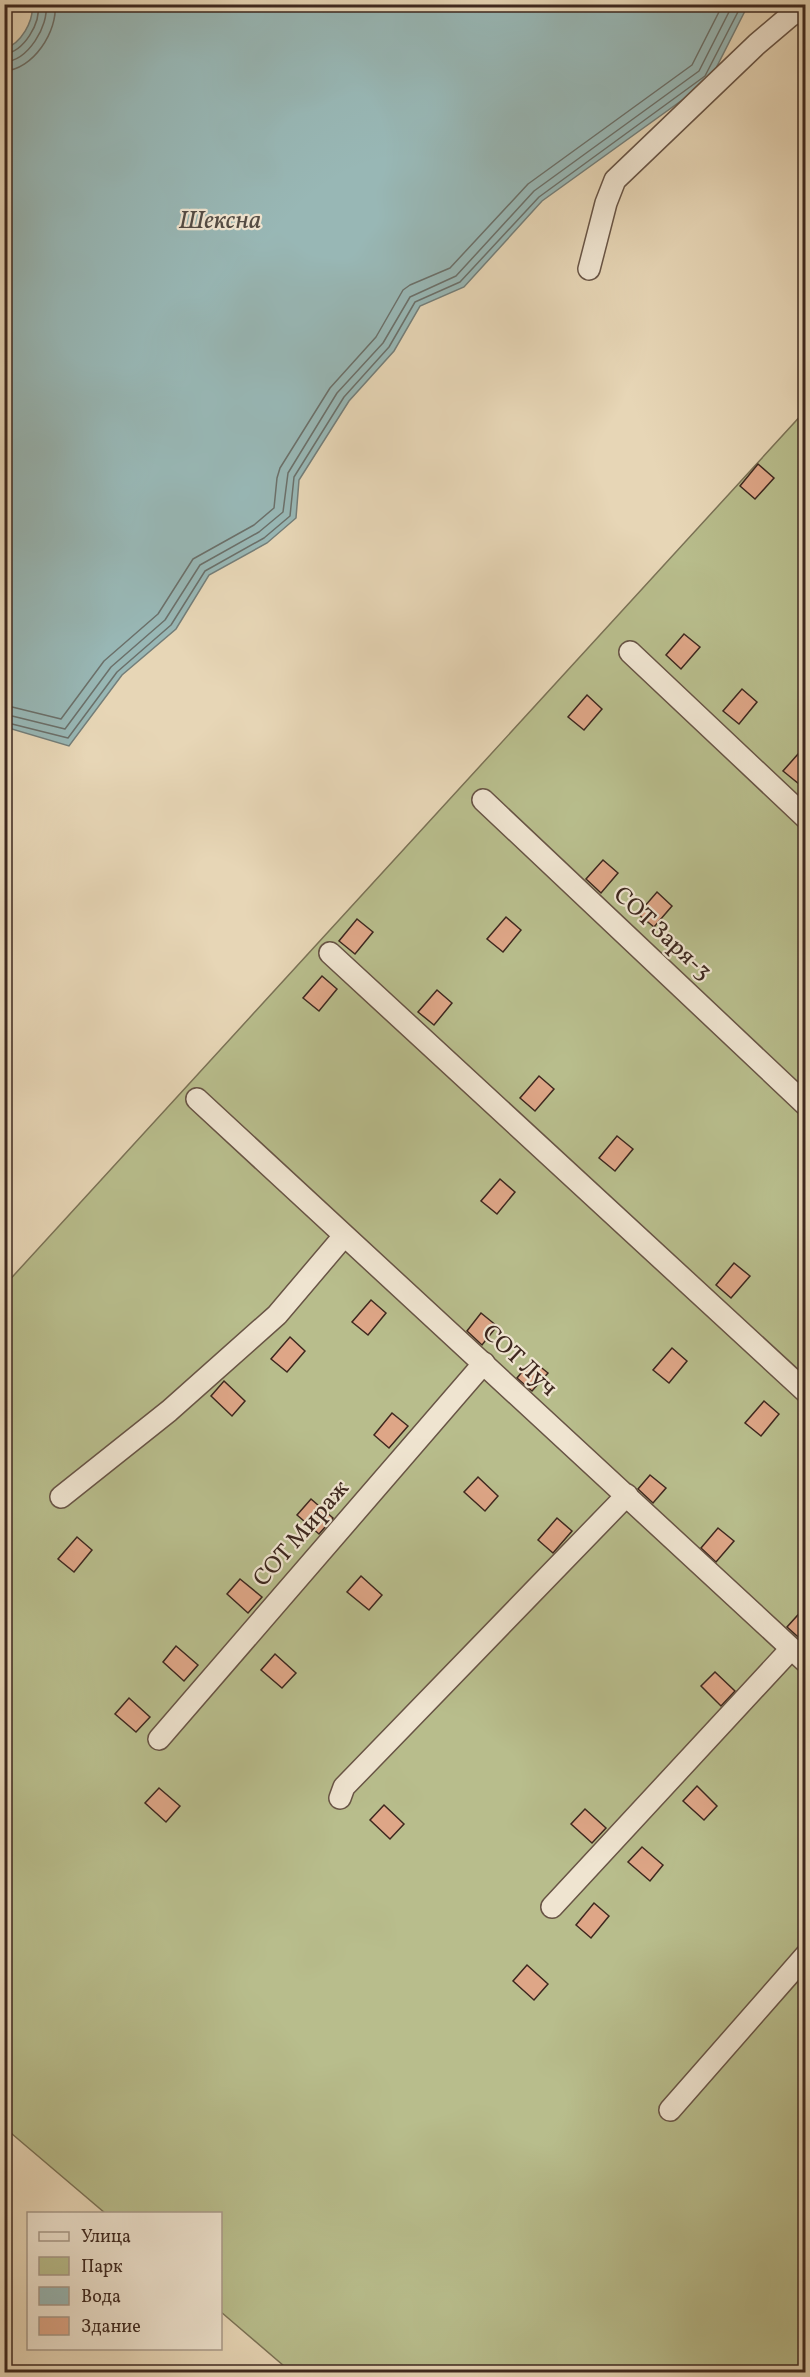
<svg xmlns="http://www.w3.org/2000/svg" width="810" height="2377" viewBox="0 0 810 2377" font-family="Vollkorn,serif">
<rect width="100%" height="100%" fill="#e7d6b6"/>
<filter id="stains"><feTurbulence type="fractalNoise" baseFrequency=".00333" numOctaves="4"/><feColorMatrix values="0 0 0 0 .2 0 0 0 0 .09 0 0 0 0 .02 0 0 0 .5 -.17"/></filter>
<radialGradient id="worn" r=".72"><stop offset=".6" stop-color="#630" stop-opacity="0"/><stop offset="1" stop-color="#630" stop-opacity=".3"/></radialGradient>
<polygon fill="#b8bd8c" stroke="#7b7256" stroke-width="1.5" points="805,411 805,2372 291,2372 221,2312 220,2214 105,2213 5,2128 4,1286"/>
<path fill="#98b7b5" stroke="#747e79" stroke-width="1.5" d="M 32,5 L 748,5 L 710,80 L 542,201 L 464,287 L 420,306 L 394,351 L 349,401 L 299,480 L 296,518 L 267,543 L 209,575 L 176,629 L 122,675 L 69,746 L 5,727 L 4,49 C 21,44 34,21 32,5 Z"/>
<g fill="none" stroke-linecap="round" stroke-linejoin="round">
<g stroke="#6b706a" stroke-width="1.5">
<path d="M 4,54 C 24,52 41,23 38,4"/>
<path d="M 4,62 C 28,61 49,26 46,4"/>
<path d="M 4,71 C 33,70 58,31 55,4"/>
<polyline points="4,705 61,719 104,661 158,614 193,559 254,525 274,508 277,478 280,468 330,388 376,337 403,290 410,285 450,268 528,184 692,65 723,4"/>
<polyline points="4,714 65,729 111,667 165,620 200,565 259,532 283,512 288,473 337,393 383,343 410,297 456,276 534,191 699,71 733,4"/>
<polyline points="4,722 68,738 117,672 171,625 205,571 264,538 290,516 294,477 344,397 389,347 415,302 460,282 539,197 705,76 742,4"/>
</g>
</g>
<g fill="#dea687" stroke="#3e281f" stroke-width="1.5">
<polygon points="758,464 774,478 755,499 740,486"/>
<polygon points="684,634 700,647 681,669 666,655"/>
<polygon points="742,689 757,702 739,724 723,711"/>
<polygon points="587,695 602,709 584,730 568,717"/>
<polygon points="806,745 806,776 799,784 783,771"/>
<polygon points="603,860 618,873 601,893 586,879"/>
<polygon points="657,892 672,906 654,927 638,914"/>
<polygon points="506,917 521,930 503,952 487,939"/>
<polygon points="357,919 373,932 355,954 339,941"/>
<polygon points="322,976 337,989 319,1011 303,998"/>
<polygon points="437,990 452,1003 434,1025 418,1012"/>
<polygon points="539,1076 554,1089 535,1111 520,1098"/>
<polygon points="617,1136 633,1149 615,1171 599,1158"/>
<polygon points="500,1179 515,1192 497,1214 481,1201"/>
<polygon points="734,1263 750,1276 731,1298 716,1285"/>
<polygon points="371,1300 386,1313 368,1335 352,1322"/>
<polygon points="481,1313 497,1326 482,1345 467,1331"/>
<polygon points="290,1337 305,1351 287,1372 271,1359"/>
<polygon points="672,1348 687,1361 669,1383 653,1370"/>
<polygon points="532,1360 548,1373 532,1391 517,1378"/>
<polygon points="224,1381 245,1401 232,1416 211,1396"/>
<polygon points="764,1401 779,1414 761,1436 745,1423"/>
<polygon points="392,1413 408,1426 389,1448 374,1435"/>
<polygon points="650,1475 666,1488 653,1503 638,1489"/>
<polygon points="478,1477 498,1496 485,1511 464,1492"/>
<polygon points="311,1499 333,1518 319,1534 297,1515"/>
<polygon points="557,1518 572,1531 553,1553 538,1540"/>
<polygon points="718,1528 734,1541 716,1562 701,1548"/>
<polygon points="77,1537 92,1550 74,1572 58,1559"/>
<polygon points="361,1576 382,1595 369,1610 347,1592"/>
<polygon points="240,1579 262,1597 248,1613 227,1594"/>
<polygon points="806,1606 806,1644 787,1627"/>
<polygon points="176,1646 198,1665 184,1681 163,1662"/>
<polygon points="275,1654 296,1673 282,1688 261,1670"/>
<polygon points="715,1672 735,1691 721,1706 701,1686"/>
<polygon points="129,1698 150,1717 136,1732 115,1714"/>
<polygon points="697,1786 717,1806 704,1820 683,1801"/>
<polygon points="159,1788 180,1806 166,1822 145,1803"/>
<polygon points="384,1805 404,1824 390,1839 370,1820"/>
<polygon points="585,1809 606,1828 592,1843 571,1824"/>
<polygon points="642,1847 663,1865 650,1881 628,1862"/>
<polygon points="594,1903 609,1916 591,1938 576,1925"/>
<polygon points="527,1965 548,1984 534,2000 513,1981"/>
</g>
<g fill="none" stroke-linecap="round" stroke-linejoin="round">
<g stroke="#685445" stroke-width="24">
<g id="minor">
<polyline points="589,269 606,203 615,180 757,44 790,16 806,6"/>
<polyline points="630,652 806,818"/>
<polyline points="483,800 806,1105"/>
<polyline points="330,953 806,1392"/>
<polyline points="197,1099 806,1662"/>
<polyline points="61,1497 169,1411 277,1315 344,1236"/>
<polyline points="159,1739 484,1363"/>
<polyline points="340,1798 344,1787 627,1495"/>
<polyline points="552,1907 791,1649"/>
<polyline points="670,2110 806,1955"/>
</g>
</g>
<use href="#minor" stroke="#efe4d0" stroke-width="21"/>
</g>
<g text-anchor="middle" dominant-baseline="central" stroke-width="4.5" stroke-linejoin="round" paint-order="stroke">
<g font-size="24" fill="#3e281f" stroke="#efe4d0">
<text transform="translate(662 934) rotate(43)">СОТ Заря-3</text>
<text transform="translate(519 1361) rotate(43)">СОТ Луч</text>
<text transform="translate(302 1534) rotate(-49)">СОТ Мираж</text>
</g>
<g font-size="26" font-style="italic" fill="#544c44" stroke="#efe4d0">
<text x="220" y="221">Шексна</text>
</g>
</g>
<rect width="810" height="2377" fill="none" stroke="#e7d6b6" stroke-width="24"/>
<rect x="6" y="6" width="798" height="2365" fill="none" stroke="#3e281f" stroke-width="3"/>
<rect x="12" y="12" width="786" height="2353" fill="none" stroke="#3e281f" stroke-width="1.5"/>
<rect x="27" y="2212" width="195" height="138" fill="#efe4d0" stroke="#a89989" stroke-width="1.5"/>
<rect x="39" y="2232" width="30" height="9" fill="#efe4d0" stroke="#a89989" stroke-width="1.5"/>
<text x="81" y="2242" font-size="18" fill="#3e281f">Улица</text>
<rect x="39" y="2257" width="30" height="18" fill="#b8bd8c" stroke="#a89989" stroke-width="1.5"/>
<text x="81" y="2272" font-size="18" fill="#3e281f">Парк</text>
<rect x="39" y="2287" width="30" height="18" fill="#98b7b5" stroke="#a89989" stroke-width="1.5"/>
<text x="81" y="2302" font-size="18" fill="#3e281f">Вода</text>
<rect x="39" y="2317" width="30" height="18" fill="#dea687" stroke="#a89989" stroke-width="1.5"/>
<text x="81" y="2332" font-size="18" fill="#3e281f">Здание</text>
<rect width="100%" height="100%" filter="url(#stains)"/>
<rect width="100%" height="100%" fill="url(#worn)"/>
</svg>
